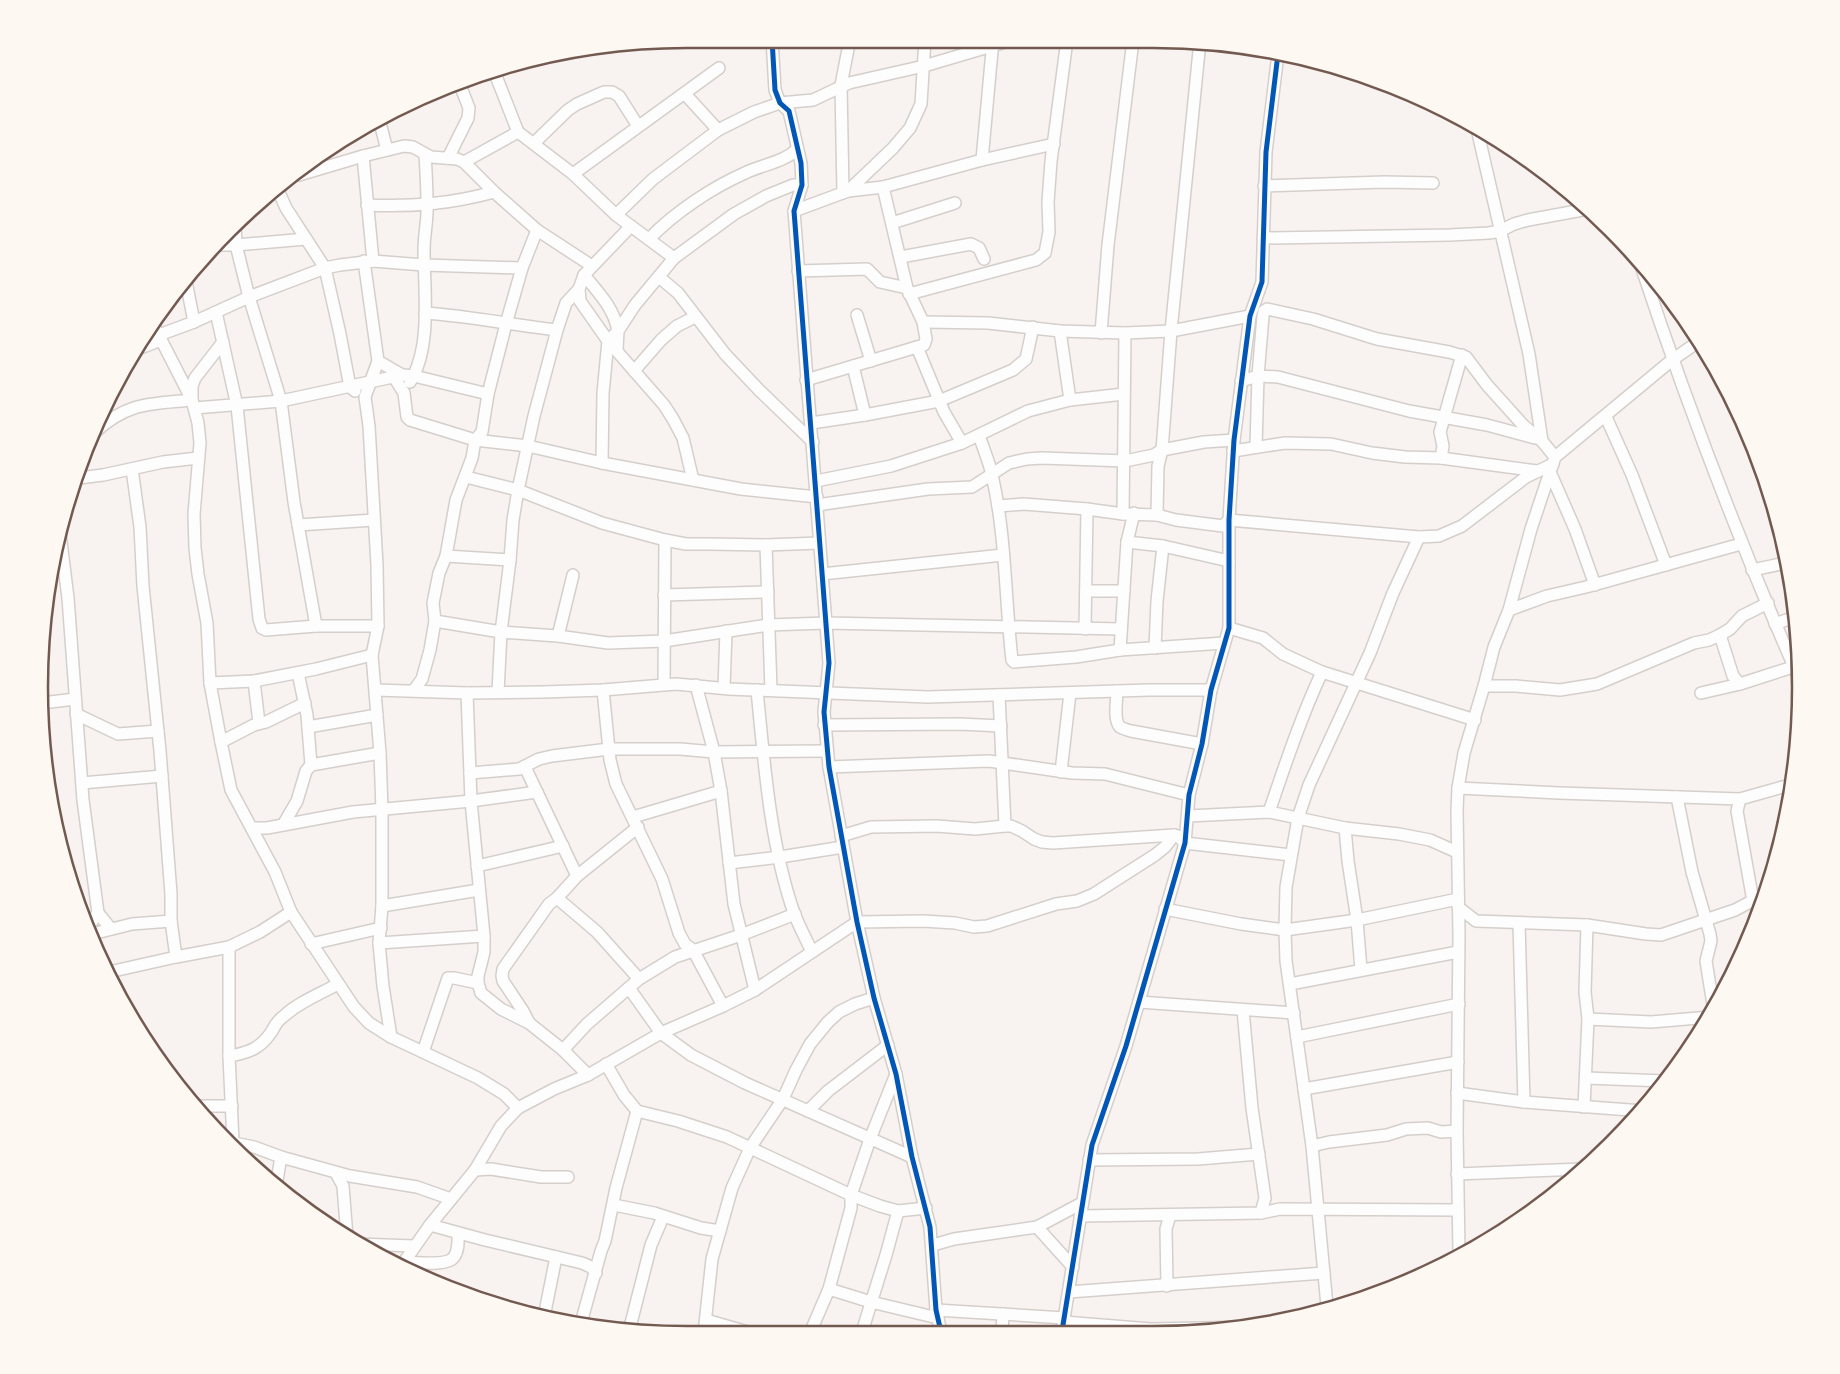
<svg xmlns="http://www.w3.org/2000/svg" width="1840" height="1374" viewBox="0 0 1840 1374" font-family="'IBM Plex Sans',sans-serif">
<rect width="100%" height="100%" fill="#f8f3f0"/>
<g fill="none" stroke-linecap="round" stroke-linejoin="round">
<g stroke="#d5cfcb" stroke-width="14">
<g id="minor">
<polyline points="772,39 775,90 780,103 789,111 801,163 802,185 794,211 829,663 824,712 829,767 857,922 874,998 896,1074 912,1157 930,1227 936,1310 941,1332"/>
<polyline points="494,71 518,132 573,174 616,215 674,258"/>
<polyline points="685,94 718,130"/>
<polyline points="379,119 387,150"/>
<polyline points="1477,129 1529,354 1542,441 1555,457"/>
<polyline points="534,143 568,110 577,104 604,92 612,92 619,96 638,126"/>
<polyline points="363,156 373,261"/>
<polyline points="448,158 468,118 469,108 460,85"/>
<polyline points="982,160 993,40"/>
<polyline points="464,162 518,132"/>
<polyline points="573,174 719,68"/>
<polyline points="299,175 363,156 404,146 413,147 431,157 457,159 464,162 494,192 537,230 592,266"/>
<polyline points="1264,186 1384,182 1433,183"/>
<polyline points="278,190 286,208 325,268 340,334 350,387 355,391"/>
<polyline points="848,191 883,187 982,160 1054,144"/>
<polyline points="843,193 841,85 850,39"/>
<path d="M 367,205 C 412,207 450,204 494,192"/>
<polyline points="794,211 848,191 893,148 910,128 921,104 925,39"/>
<polyline points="616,215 653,179 718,130 754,112 780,103 813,100 849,83 924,66 1012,40"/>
<polyline points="892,223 955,203"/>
<polyline points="235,224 236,245 249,297 281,401 294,502 316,626"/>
<polyline points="631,226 584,275 579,289 580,301 608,341 664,405 673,419 683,438 693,480"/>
<polyline points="1263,238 1450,235 1489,233 1500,231 1514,224 1528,220 1588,209"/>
<path d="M 649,239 C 674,213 711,188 745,173 C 761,165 785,162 797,149"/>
<polyline points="215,245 236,245 306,239"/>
<polyline points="901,257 971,244 979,248 984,259"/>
<path d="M 1639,260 C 1686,402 1739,542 1799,678"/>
<polyline points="364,261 378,361 365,397 369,426 377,565 378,626 372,655 380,753 382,810 382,906 379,943 383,986 391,1037"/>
<polyline points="798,271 867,269 880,282 907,288"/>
<path d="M 584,275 C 598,292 614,308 618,331 L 608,341 L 603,393 L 602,463"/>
<polyline points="659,277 678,293 725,354 759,390 813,442"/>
<polyline points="186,281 194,322"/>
<polyline points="909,294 1036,260 1045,253 1049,232 1048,202 1051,161 1067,40"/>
<polyline points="216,312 237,406 259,619 262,628 266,630 316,626 378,626"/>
<path d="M 425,313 C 469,316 513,325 557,330"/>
<polyline points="857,315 871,361"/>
<polyline points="152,322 192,400 198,423 200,443 194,514 195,548 198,574 207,623 210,683 221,742 231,790 275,872 291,912 354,1007 369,1023 391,1037 478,1078 504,1094 518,1108"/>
<polyline points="923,322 988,323 1060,331 1125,333 1171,331 1250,316"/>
<polyline points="1060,331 1070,400"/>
<polyline points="1101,333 1108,245 1133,40"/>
<polyline points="159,335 194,322 249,297 325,268 340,265 373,261 424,265 522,268"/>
<polyline points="917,347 944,412 962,443"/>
<polyline points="135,350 161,340"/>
<polyline points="617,350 618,331 635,305 674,258 734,214 766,196 793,185 802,185"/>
<polyline points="378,361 402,375"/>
<polyline points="853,366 865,415"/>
<polyline points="634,371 661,340 677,326 695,317"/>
<polyline points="394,377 404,393 407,417 410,420 475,440 528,446 602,463 741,489 817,497"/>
<polyline points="806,380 917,347 924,345 926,339 923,322 907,288 883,187"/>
<polyline points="1241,381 1258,376 1278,377 1409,411 1487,425 1535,438"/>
<path d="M 410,382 C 432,347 424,290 424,250 C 424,234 428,219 427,204 C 427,187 426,170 425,154"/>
<polyline points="195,408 281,401 402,375 414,376 488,394"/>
<polyline points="1606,417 1632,475 1666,565"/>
<polyline points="811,423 865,415 939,401 1013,370 1026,359 1033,327"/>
<path d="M 95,432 C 128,402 150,404 192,400 L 192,386 L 195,378 L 223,342"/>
<path d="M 979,435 C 983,448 989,461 992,475 C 1006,535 1005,599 1012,660 L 1014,662 L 1076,657 L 1120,650 L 1224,643"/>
<polyline points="1256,447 1258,376 1263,316 1264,311 1267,309 1313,319 1377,339 1449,352 1466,357 1487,385 1523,425 1542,441"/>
<polyline points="1233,451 1285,443 1331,444 1372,453 1405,457 1441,458 1537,471"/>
<polyline points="1441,458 1443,446 1440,432 1462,355"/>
<polyline points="132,469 140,527 143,586 160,751 171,894 171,921 176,957 229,947 260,932 291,912"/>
<polyline points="1550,472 1575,529 1595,585"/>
<polyline points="466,477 518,490 602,523 665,540 686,544 710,544 766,545 819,543"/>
<polyline points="79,478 103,475 163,462 198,458"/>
<polyline points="816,481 891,466 962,443 1028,411 1070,400 1124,394"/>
<polyline points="817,505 928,489 972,487 1009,463 1027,459 1042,458 1125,461 1154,455 1162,450 1204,442 1234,440"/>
<polyline points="998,506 1024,504 1087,509 1123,514 1157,515 1176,520 1223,526 1229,520"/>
<polyline points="1123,514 1125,333"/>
<polyline points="1157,515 1158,466 1162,450 1171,331 1200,41"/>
<polyline points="1229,520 1419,537 1439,536 1462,526 1526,477 1553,464"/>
<polyline points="298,525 374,520"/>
<polyline points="60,534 68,598 83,800 98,913 111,929"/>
<polyline points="1127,542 1163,546 1229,561"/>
<polyline points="766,545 771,690"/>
<polyline points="446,556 510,560"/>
<polyline points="1752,570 1786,563"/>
<polyline points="822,574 1003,555"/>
<polyline points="1087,591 1124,591"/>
<polyline points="664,595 768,592"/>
<polyline points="1509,610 1547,596 1586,587 1741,544"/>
<polyline points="435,621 501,632 558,636 608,643 664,641 768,625 826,623 1121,629"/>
<polyline points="1775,624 1795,617"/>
<polyline points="1229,628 1263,638 1283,654 1322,672 1475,720"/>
<polyline points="1085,629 1087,509"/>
<polyline points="1720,635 1733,676 1740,684"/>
<polyline points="558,636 573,575"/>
<polyline points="1155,648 1157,601 1163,546"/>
<polyline points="1120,650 1127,542 1134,513"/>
<polyline points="298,673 307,715 311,765"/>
<polyline points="254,681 259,723"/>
<polyline points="210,683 254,681 316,669 372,655"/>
<polyline points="664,684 665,540"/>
<polyline points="696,685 714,752 721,791 734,904 755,990"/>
<polyline points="1484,686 1516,686 1560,690 1597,684 1694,643 1709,640 1720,635 1730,629 1742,616 1768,603"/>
<polyline points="724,688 726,631"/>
<polyline points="376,690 467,693 543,692 603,690 676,684 729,689 928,697 1149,690 1211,690"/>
<polyline points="414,690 422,679 430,650 435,621 433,603 439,573 446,556 456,500 472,458 475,440 482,432 488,394 506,324 522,268 537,230"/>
<polyline points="603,690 610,760 616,784 662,879 679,933 685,944 693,950 723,1006"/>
<path d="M 757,690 C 764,762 770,844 794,913 C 799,926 806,939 812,952"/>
<path d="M 1117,691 C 1117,700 1113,720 1120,727 C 1123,729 1128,730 1131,731 L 1202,744"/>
<polyline points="498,692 501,632 510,560 513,520 518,490 534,416 557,330 566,303 579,289"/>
<polyline points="467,693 471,801 484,936 484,952 478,976 478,983 481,993 501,1009 529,1023 563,1050 588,1075"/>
<polyline points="1701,693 1740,684 1799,665"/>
<polyline points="999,695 1005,826"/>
<polyline points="42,703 75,699"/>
<polyline points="76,714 118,734 158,731"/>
<polyline points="824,725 960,724 1001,726"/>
<polyline points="308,727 377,715"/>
<polyline points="221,742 254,725 266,722 305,703"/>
<polyline points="525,767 577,876"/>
<polyline points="829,767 989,761 1072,773 1105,774 1189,795"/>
<polyline points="1061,772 1070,693"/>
<polyline points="470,773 519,769 539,759 552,756 609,749 680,749 714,752 826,751"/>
<polyline points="82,783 162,776"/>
<polyline points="1458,788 1559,793 1740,799 1793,784"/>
<polyline points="1677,797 1692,872 1710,934 1711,941 1706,961 1714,1011"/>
<polyline points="1740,799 1737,811 1753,901"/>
<path d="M 1269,812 C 1285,765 1301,717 1322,672"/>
<polyline points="1188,816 1269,812 1345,828 1399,834 1430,840 1457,852"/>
<polyline points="633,817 721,791"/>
<polyline points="283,825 297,801 306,771 311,765 380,753"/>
<polyline points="252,828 267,828 353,812 471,801 537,792"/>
<polyline points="1345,828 1348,861 1357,920 1361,970"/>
<polyline points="841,836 871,827 937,826 975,829 1005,826 1011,826 1022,831 1034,839 1042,842 1053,843 1174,835 1178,836 1185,843 1291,855"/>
<polyline points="729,863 780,857 843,847"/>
<polyline points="477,866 563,846"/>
<polyline points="557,898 597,932 639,979"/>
<polyline points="382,906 479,890"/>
<polyline points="1458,907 1476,921 1587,925 1646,934 1661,935 1735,910 1767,893"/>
<polyline points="1165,909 1241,924 1285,930 1357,920 1458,899"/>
<polyline points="1519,923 1524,1102"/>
<polyline points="86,930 98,913"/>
<polyline points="88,935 132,924 171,921"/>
<polyline points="379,943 484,936"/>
<polyline points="311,944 381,928"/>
<polyline points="229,947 229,1056 233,1142"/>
<polyline points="109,972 176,957"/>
<polyline points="1290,984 1458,952"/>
<polyline points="629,988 661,1033 691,1055 745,1083 912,1157"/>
<polyline points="1139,1002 1294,1013"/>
<polyline points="1243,1010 1252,1108 1265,1198 1261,1213"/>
<polyline points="1588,1019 1651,1022 1710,1017"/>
<polyline points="529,1023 523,1011 503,981 502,976 503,969 549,904 557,898 577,876 638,827"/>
<polyline points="1700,1031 1702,1018"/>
<polyline points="1297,1037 1459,1004"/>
<polyline points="563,1050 587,1024 639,979 675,957 741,935 795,914"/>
<polyline points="423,1052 448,978 454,978 478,983"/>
<path d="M 229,1056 C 249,1053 261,1048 272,1031 C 275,1025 278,1020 284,1016 C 299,1002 320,994 338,984"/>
<polyline points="606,1064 624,1095 637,1111 678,1121 727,1137 851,1195 880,1206 898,1211 926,1208"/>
<polyline points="1587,1078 1664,1081"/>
<polyline points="1304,1089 1458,1062"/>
<polyline points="1457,1093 1524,1102 1643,1111"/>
<polyline points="196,1106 232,1106"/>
<polyline points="1584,1107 1588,1019 1585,992 1587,925"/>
<polyline points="808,1111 828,1091 888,1045"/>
<polyline points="229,1142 254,1147 281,1157 276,1186"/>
<polyline points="1312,1146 1329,1142 1387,1135 1406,1129 1428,1128 1441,1132 1457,1131"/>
<polyline points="281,1157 350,1176 417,1187 451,1199"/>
<polyline points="1089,1160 1198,1159 1259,1154"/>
<polyline points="475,1170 491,1169 541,1177 568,1177"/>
<polyline points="336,1173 343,1186 347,1237"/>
<polyline points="1457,1174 1582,1169"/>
<polyline points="614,1205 654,1213 701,1228 720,1231"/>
<polyline points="1080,1216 1261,1213 1280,1209 1458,1210"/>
<polyline points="430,1225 485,1240 582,1263 591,1267 596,1273"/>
<polyline points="1037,1227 1073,1267"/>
<polyline points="357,1244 414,1246"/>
<polyline points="933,1245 954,1239 1037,1227 1082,1203"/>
<polyline points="1459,1252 1457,1131 1459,935 1457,810 1458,788 1464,753 1484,686 1494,647 1509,610 1531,529 1555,457 1672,360 1698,342"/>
<path d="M 403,1262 C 415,1262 447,1267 454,1257 C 459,1250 458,1241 458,1233"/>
<polyline points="402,1265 430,1225 475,1170 501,1126 518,1108 554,1089 588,1075 661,1033 723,1006 755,990 857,922 923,921 955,923 974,927 987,926 1056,904 1077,901 1094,894 1155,855 1165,847 1174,835"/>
<polyline points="1167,1286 1166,1229 1170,1215"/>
<polyline points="829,1289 871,1302 938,1318"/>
<polyline points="1069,1292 1324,1273"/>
<polyline points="1327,1306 1312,1146 1286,961 1285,930 1286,887 1298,818 1309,785 1370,653 1393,593 1419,537"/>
<polyline points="936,1310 1065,1318"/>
<polyline points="544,1317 556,1257"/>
<polyline points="706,1320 751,1333"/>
<polyline points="1064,1322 1151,1329 1249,1327"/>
<polyline points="581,1323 601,1251 605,1241 616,1188 637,1111"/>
<polyline points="629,1331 651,1245 663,1217"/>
<polyline points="1002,1331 1003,1314"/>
<polyline points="1062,1331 1092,1145 1126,1046 1185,843 1189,795 1202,744 1211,690 1229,628 1229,520 1234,440 1250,316 1262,282 1266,152 1278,54"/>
<polyline points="862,1332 886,1255 898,1211"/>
<polyline points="704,1333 712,1259 732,1188 750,1148 783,1099 796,1070 810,1044 828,1022 839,1012 855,1004 874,998"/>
<polyline points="810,1333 829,1289 851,1208 851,1195 870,1139 896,1074"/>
</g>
</g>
<use href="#minor" stroke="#fefdfd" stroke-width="11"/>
<g stroke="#fdf8f2" stroke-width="8">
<g id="cycleway">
<polyline points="772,39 775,90 780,103 789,111 801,163 802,185 794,211 829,663 824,712 829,767 857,922 874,998 896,1074 912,1157 930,1227 936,1310 941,1332"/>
<polyline points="1062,1331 1092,1145 1126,1046 1185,843 1189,795 1202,744 1211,690 1229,628 1229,520 1234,440 1250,316 1262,282 1266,152 1278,54"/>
</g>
</g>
<use href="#cycleway" stroke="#0057b8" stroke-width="5"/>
</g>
<path d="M0 0H1840V1374H0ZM687 48H1153A639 639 0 0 1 1792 687V687A639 639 0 0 1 1153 1326H687A639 639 0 0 1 48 687V687A639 639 0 0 1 687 48Z" fill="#fdf8f2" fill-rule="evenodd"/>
<path fill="none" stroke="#735a51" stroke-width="2.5" d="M687 48H1153A639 639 0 0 1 1792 687V687A639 639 0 0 1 1153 1326H687A639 639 0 0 1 48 687V687A639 639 0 0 1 687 48Z"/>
</svg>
